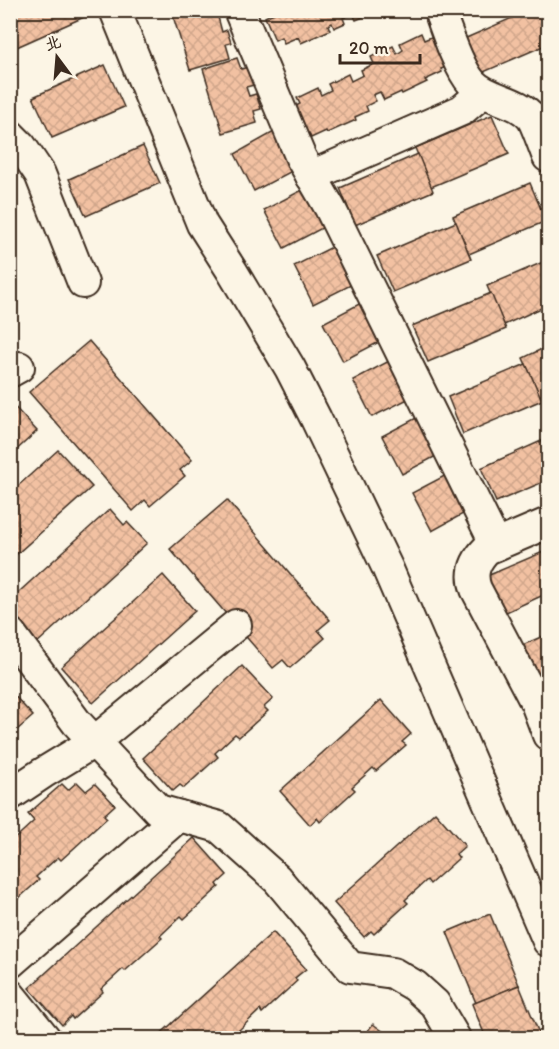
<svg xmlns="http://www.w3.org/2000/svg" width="559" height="1049" viewBox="0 0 559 1049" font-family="Itim,'LXGW WenKai TC',sans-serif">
<defs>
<pattern id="building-cross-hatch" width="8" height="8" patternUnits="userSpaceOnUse" patternTransform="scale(1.5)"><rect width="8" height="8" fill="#f2c1a2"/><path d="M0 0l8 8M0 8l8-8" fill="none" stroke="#d0a68b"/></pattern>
</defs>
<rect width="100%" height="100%" fill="#fcf5e5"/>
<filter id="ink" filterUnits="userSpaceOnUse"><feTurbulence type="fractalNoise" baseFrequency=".0167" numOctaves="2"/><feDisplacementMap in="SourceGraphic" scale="12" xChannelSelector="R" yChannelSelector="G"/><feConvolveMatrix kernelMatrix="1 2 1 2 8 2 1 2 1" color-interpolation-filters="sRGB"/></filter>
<g filter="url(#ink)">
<g fill="url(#building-cross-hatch)" stroke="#3b2a1e" stroke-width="1.5">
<polygon points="10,10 81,10 84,17 10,50"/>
<polygon points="171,10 221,10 222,16 218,17 222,32 227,30 231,43 226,44 230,58 190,70"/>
<polygon points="276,10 380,10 356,20 353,14 343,18 345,23 334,28 332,23 328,25 330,30 301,43 298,37 284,43 281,37 275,40 265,17 276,12"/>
<polygon points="530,10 548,10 548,44 479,74 464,39"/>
<polygon points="421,33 424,40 436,35 451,65 441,69 442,72 425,80 427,82 402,94 401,92 384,100 380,92 373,95 376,101 366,106 368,111 355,117 356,120 327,133 326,131 311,138 309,133 301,136 288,110 300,104 297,98 318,88 321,95 331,90 328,84 348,74 351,81 363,75 361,70 374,64 371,57 393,46 397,54 403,50 400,43"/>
<polygon points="237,58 241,69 248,67 254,85 246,87 249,96 256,94 261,109 254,111 257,123 223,133 203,69"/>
<polygon points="105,65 124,107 52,138 33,97"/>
<polygon points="492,115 509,154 431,187 415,148"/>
<polygon points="274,132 294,170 254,191 235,154"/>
<polygon points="143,146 160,183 86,216 69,179"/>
<polygon points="418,154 433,191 355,225 340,188"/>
<polygon points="530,183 546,221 469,254 453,216"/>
<polygon points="304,189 324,227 284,248 264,210"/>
<polygon points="456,222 471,259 393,292 377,256"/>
<polygon points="334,246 353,284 313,304 294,266"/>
<polygon points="548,260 548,305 504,325 487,286"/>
<polygon points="491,293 506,329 428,362 412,326"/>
<polygon points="363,302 383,340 343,361 323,323"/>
<polygon points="89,341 192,460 180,470 185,476 150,506 145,500 133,511 29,392"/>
<polygon points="548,346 548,392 540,396 523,358"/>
<polygon points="393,359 412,397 372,417 353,380"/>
<polygon points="526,364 542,400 463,434 448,397"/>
<polygon points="10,402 37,431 10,456"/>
<polygon points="422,415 442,453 402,474 382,436"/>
<polygon points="548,438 548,480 496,502 481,468"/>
<polygon points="58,450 92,487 10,560 10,493"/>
<polygon points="452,472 472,509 432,531 412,493"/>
<polygon points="227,500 330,620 318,630 325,638 290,668 283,660 273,668 170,549"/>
<polygon points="110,509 124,525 127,522 147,543 36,644 16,622 19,620 10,611 10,600"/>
<polygon points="548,550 548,593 504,613 487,576"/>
<polygon points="163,575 195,611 93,703 61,667"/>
<polygon points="548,634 548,677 533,684 518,647"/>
<polygon points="242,666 273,699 264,707 268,711 239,737 235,734 215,753 218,757 184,788 180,785 173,791 143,758"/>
<polygon points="13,694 33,716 10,736 10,697"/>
<polygon points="381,700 411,734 402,742 406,745 376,771 373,768 352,787 355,790 320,822 317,818 310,825 280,791"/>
<polygon points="77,782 86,791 95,784 115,805 104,815 107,818 61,860 58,857 36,877 39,880 10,906 10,843 34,821 28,814 62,784 68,790"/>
<polygon points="435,812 465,846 456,854 459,858 430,884 427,880 405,900 408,903 374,934 371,931 364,937 334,903"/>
<polygon points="194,838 227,875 217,884 219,887 184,919 181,916 160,936 162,938 125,971 123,969 101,989 103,992 73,1019 71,1016 62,1025 29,988"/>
<polygon points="490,914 519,985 476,1003 447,932"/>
<polygon points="273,932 306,969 295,978 297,981 262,1013 260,1010 239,1030 241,1033 234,1038 156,1038"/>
<polygon points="519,985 541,1038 486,1038 472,1004"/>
<polygon points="373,1024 392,1038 362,1038"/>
</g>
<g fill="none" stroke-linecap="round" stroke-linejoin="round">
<g stroke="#3b2a1e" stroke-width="34">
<g id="minor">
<polyline points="115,10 202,224 232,271 290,368 316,419 387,567 548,941"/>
<polyline points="239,10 301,158 330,208 496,545"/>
<path d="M 439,10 C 446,30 459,69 472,83 C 487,100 517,99 532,118 C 537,126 544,148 548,157"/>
<polyline points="10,135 21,146 40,174 83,283"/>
<polyline points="311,176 462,110 483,92"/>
<polyline points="10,372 19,367"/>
<path d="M 548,523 L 487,549 C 475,561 470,573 476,589 L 536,703 L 548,735"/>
<polyline points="10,633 77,723 158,810 219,827 277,879 350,967 393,973 415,986 435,1004 455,1038"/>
<polyline points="10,795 43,773 94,742 236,625"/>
<polyline points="10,963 179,816"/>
<polyline points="10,995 45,1038"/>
</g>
</g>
<use href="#minor" stroke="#fcf5e5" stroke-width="30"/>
</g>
</g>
<rect width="559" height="1049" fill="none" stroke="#fcf5e5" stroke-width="36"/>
<rect x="18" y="18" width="523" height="1013" fill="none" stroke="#3b2a1e" stroke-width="2" filter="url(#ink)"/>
<g transform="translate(57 57) rotate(344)" stroke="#fcf5e5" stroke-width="4.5" paint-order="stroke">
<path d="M0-4.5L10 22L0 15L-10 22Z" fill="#3b2a1e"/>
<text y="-9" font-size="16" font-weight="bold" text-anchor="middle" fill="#3b2a1e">北</text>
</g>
<path d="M340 54v9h80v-9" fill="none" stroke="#3b2a1e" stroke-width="3"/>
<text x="349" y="54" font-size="18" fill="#3b2a1e" stroke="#fcf5e5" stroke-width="4.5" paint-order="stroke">20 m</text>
</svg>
